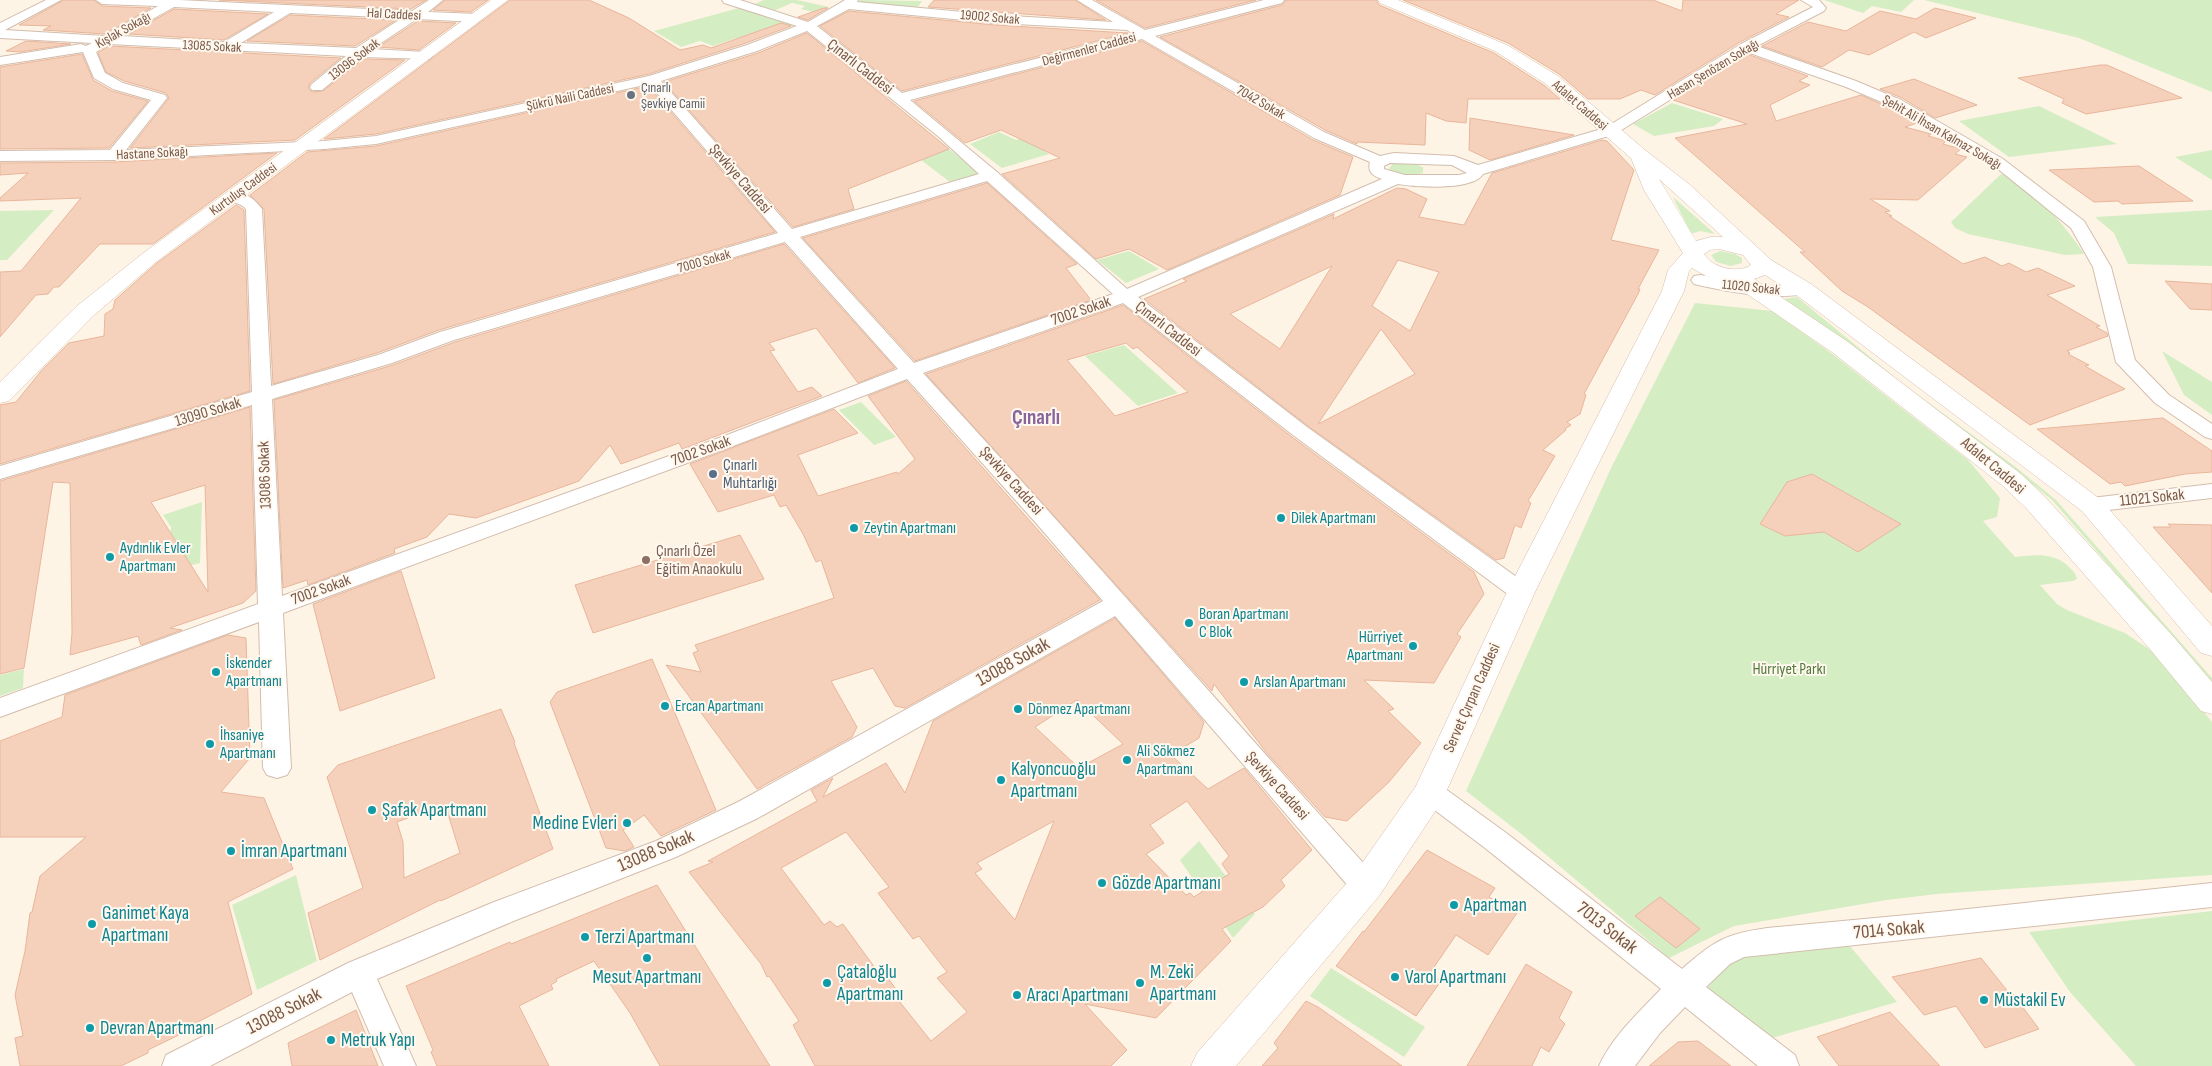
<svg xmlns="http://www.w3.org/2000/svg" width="2212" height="1066" viewBox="0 0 2212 1066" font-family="'Sofia Sans Condensed',sans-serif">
<rect width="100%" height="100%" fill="#fef4e6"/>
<g fill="#d5edc3">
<polygon points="764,0 797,0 829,7 818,13 801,9 805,6 792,3 771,12 750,6"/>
<polygon points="860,0 922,1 916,10 855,5"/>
<polygon points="1824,0 1914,0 1901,12 1872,6 1863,13"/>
<polygon points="1924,0 2212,0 2212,92 2079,38"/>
<polygon points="739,8 794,25 749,42 737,38 713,46 700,41 681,47 654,31"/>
<polygon points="1672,103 1723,119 1714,126 1654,136 1633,124"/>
<polygon points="2039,106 2117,144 2009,157 1959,121"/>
<polygon points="999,132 1016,140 1023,137 1049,154 1002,168 970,144"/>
<polygon points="949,149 981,174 950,182 917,157"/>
<polygon points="2212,150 2212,180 2175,157"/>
<polygon points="1410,162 1423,167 1423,173 1409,176 1391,171 1389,168 1394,163"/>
<path d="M 2001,174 C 2028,182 2069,230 2084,254 L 2065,255 L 1968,234 L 1955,228 L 1951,222 Z"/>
<polygon points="1673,197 1715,234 1700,231 1691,234"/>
<polygon points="54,210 7,260 0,260 0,211"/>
<polygon points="2212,210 2212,266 2128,264 2114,233 2095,217"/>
<polygon points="1129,251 1159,269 1126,283 1097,260"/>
<polygon points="1720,251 1735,254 1742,258 1742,263 1731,266 1716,262 1711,255"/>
<polygon points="1797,297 1898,380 2017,468 2056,500 2212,678 2212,684 2052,500 2013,469 1783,299"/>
<path d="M 1695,303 L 1773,311 L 1835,356 L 1968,460 L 2000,498 L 1997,517 L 1983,521 L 2015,557 C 2034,555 2053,552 2068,566 C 2072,570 2076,573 2077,579 L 2073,581 L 2040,585 L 2057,604 L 2067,610 L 2125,633 L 2155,653 L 2212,722 L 2212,875 L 1937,894 L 1887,900 L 1734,926 L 1669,958 L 1520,833 L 1466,791 L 1611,468 Z"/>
<polygon points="1124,345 1178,393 1138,406 1085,356"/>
<polygon points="2162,351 2212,382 2212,415 2184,395"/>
<polygon points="861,402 896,437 874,445 839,410"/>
<polygon points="202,502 200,563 168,571 171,527 163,515"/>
<polygon points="24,669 23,688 0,696 0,675"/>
<polygon points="1199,841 1255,914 1233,938 1180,860"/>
<polygon points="296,875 317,961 257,990 232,905"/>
<polygon points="2212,911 2212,1066 2136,1066 2070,992 2029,932"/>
<path d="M 1849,945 L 1897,1002 L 1765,1040 L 1705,991 C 1714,980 1722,969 1735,961 C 1752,949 1825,947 1849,945 Z"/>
<polygon points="1331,968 1425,1027 1404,1057 1310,996"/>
</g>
<g fill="#f5d0bb" stroke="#e9b69b" fill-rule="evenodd">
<polygon points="64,0 94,0 102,6 151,8 105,34 43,30 51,26 19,25"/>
<polygon points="219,0 426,0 411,9"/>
<polygon points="445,0 488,0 471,12 433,10"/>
<polygon points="510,0 589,0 629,18 680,50 703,45 711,48 781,23 791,26 746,43 649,74 376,134 324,139"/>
<polygon points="934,0 1075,0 1106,20 928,7"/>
<polygon points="1096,0 1256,0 1145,28"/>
<polygon points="1286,0 1376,0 1379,5 1494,53 1545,86 1560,99 1468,99 1466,123 1446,121 1426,113 1425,145 1357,142 1357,144 1325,130 1160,37 1282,5"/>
<polygon points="1403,0 1653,0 1682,11 1683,0 1799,0 1776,14 1789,17 1740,42 1655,95 1641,90 1620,99 1588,99 1559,74 1508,43"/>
<polygon points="824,8 828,8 808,20 798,17"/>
<polygon points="1935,8 1976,18 1926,38 1914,32 1869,55 1849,50 1822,67 1762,46 1808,22 1846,31 1880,11 1916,19"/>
<polygon points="174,9 268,14 224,40 129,34"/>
<polygon points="849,11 995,25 1128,33 902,91 820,26"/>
<polygon points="290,15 396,20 355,46 247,41"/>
<polygon points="418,21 456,23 419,50 378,47"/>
<polygon points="807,33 949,149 848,189 854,209 793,227 664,82 758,53"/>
<polygon points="26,41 71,44 20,52 6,51"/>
<polygon points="1142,41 1313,140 1353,157 1340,195 1167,270 1129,249 1096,259 1002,174 1060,158 1001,130 965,143 914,101"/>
<polygon points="109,46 341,58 310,83 308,88 312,92 323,91 363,59 405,60 295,140 130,148 169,98 166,93 124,81 106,72 98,53"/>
<polygon points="82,54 93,80 112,91 148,101 109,148 0,149 0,67"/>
<polygon points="1747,54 1808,76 1799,81 1810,85 1770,105 1776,121 1861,95 1890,108 1917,123 1905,127 1931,134 1928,136 1946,141 1943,144 1961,149 1955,154 1967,157 1918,200 1870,199 1890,211 1885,212 1892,216 1889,216 1963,264 1985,257 2002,266 2009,263 2026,272 2038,268 2075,286 2047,295 2100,326 2096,327 2107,333 2108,336 2067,351 2070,353 2068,354 2089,365 2085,366 2125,389 2030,425 1868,307 1842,291 1800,252 1805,252 1675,138 1747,124 1673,100"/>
<polygon points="2100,65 2107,65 2182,98 2086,114 2062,103 2064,99 2018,78"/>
<polygon points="1914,79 1977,105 1935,118 1902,98 1880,89"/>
<polygon points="648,86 775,232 439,330 377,353 273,384 264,209 250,195 307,152 376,146"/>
<polygon points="1470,118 1574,135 1490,160 1469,150"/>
<path d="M 1602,140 L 1607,141 L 1634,170 L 1611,240 L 1659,250 L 1638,289 L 1640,289 L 1638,294 L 1584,394 L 1586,395 L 1580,414 L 1567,422 L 1571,425 L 1565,429 L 1566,430 L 1543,450 L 1555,456 L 1528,501 L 1531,503 L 1521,528 L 1515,525 L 1504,558 L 1496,560 L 1308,426 L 1144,299 L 1187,281 L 1183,279 L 1334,214 L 1333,219 L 1397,188 L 1406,189 L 1427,199 L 1419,217 L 1464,225 L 1492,173 ZM 1398,260 L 1439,272 L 1410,331 L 1372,306 ZM 1332,266 L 1280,349 L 1230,314 ZM 1381,329 L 1415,374 L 1318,424 Z"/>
<polygon points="277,153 153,244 100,244 59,287 54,287 48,294 36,295 0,337 0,272 21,271 81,198 0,201 0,198 28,173 0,175 0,163 114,162"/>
<polygon points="2139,166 2193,201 2122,204 2118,201 2094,202 2049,170"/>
<polygon points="987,183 1077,264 1066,268 1091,300 915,361 803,238"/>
<polygon points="236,205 244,210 250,391 0,464 0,405 16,402 42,370 69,343 104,336 105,314 113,309 115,300 157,263"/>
<polygon points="784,244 895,368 858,383 816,328 769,343 775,350 770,351 798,392 812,387 822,396 682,449 679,443 621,464 610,445 579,481 476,518 449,514 427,537 394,549 395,553 308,585 307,580 283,588 274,400 393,365 455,342"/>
<polygon points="2165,281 2212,284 2212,310 2190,309"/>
<path d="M 1123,305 L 1292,437 L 1474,572 L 1484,594 L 1457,634 L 1461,637 L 1434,683 L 1364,680 L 1394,709 L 1388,711 L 1421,743 L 1389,782 L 1347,821 L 1325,817 L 1266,752 L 1214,684 L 1212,691 L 926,374 ZM 1126,343 L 1133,349 L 1137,347 L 1188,392 L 1115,416 L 1067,360 Z"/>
<polygon points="906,381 1100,600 905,708 895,706 873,668 831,681 857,727 852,737 757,789 666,665 701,672 693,653 698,651 695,645 834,598 821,560 816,562 803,534 786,505 780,507 774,495 718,512 690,464 834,409 858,433 798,455 818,496 897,472 898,474 915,459 868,396"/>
<path d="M 250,407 L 256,591 L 243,603 L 170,628 L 182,630 L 141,645 L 138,636 L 70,655 L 72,633 L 70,483 L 53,482 L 24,668 L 0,674 L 0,481 ZM 205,485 L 208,592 L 151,502 Z"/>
<polygon points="2163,418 2212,451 2212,472 2185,474 2125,486 2121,482 2110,484 2037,429"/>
<polygon points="1812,474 1901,524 1858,552 1824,532 1785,536 1760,524 1787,482"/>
<polygon points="2168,524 2212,525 2212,593 2153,527 2171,527"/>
<polygon points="740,535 764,579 593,633 575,585"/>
<polygon points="401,571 435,678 340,711 313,604"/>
<path d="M 1115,618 L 1204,722 L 1199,738 L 1171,755 L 1208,789 L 1244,768 L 1312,850 L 1281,880 L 1285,886 L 1263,907 L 1222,929 L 1231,941 L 1156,1018 L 1085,1004 L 1127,1050 L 1111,1066 L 815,1066 L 793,1025 L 799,1021 L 769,976 L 767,977 L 761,964 L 689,872 L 713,862 L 708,861 L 817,801 L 811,790 L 833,778 L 823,797 L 886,763 L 905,793 L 933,721 ZM 1077,700 L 1123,744 L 1079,768 L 1035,727 ZM 1187,801 L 1229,856 L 1222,864 L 1229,874 L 1194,897 L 1190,893 L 1186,895 L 1146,854 L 1164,843 L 1150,825 ZM 1054,821 L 1015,920 L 975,873 L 982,869 L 977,863 ZM 846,832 L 889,887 L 878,893 L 913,939 L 919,936 L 947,972 L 937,978 L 967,1012 L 931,1041 L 899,1001 L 903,999 L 882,970 L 878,972 L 843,924 L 837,927 L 830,921 L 824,925 L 781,868 Z"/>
<polygon points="228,635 246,638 250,758 221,792 264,798 293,869 228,902 252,994 190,1026 191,1029 148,1050 148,1053 121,1066 20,1066 15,1038 23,1036 15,995 25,951 30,913 32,912 40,876 86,837 0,837 0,741 62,717 65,695"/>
<polygon points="652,659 716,810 661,836 644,815 623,830 634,847 625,851 606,848 550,702 557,692"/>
<path d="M 501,709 L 515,742 L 514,743 L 553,849 L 441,901 L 440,900 L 320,960 L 308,913 L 363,888 L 327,777 L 338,765 ZM 445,804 L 460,853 L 404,878 L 403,842 L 397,822 Z"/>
<polygon points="1427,850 1495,888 1489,897 1517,913 1488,955 1456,935 1430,973 1441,981 1416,1016 1336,966 1363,931 1364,932"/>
<polygon points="657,885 770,1066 660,1066 630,1013 594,961 556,979 557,981 551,985 553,989 519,1006 549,1066 437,1066 431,1052 433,1050 406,986 510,942 511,944"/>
<polygon points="1660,897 1700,929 1676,948 1635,916"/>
<polygon points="1981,958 2010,994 2013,994 2039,1029 1985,1048 1956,1006 1924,1015 1892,977"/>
<polygon points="1526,964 1572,992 1559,1018 1565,1024 1549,1052 1541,1047 1532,1066 1467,1066"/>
<polygon points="1306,1001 1318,1007 1402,1066 1262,1066 1278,1048 1274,1043"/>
<polygon points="356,1010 378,1066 292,1066 288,1043"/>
<polygon points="1890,1012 1940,1066 1839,1066 1817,1037"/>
<polygon points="1698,1041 1731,1066 1649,1066 1678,1042"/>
</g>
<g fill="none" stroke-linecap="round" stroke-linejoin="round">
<g stroke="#d3bdad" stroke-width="2">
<g id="street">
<path d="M 46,0 L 61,0 L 5,30 L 105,36 L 158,6 L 102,4 L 96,0 L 179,0 L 412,11 L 429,0 L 443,0 L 428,12 L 477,14 L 483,18 L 477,22 L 417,19 L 372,49 L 425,52 L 430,53 L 432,56 L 430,59 L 362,57 L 322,90 L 312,90 L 310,87 L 312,84 L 346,56 L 109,44 L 96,52 L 105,73 L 123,83 L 165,95 L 167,98 L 126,150 L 324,141 L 376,136 L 649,76 L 747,45 L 797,26 L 724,3 L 722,0 L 740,0 L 808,22 L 845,0 L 858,0 L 857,2 L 995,15 L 1113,22 L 1077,0 L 1092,0 L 1145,30 L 1264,0 L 1284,0 L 1282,3 L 1155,36 L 1324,132 L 1380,156 L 1394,153 L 1454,156 L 1478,165 L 1605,128 L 1741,44 L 1813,7 L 1801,0 L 1819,0 L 1826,8 L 1824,11 L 1757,46 L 1856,81 L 1901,100 L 2003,159 L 2084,221 L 2111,267 L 2135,360 L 2169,395 L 2212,424 L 2212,439 L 2205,437 L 2155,403 L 2116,362 L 2093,267 L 2071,228 L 1993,165 L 1891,106 L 1846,87 L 1747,52 L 1615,134 L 1483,174 C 1473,191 1416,187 1398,184 L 1138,297 L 1307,427 L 1529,586 L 1533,592 L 1529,598 L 1521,600 L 1513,598 L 1293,435 L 1123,303 L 923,373 C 1076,539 1224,710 1376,877 L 1381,886 L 1376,895 L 1366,898 L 1356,895 L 1115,616 L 758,818 L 676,857 L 516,920 L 377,979 L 416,1066 L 384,1066 L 352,992 L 210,1066 L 162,1066 L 166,1055 L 348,963 L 494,902 L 656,841 L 738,802 L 1103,601 L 1036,523 L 907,379 L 741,443 L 283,613 L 291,768 L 287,775 L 277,778 L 267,775 L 263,768 L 259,622 L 0,717 L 0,698 L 258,604 L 252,405 L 0,479 L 0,466 L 252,392 L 246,209 C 240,202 230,203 225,196 L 227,193 C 242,189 254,198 262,209 L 271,386 L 378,355 L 440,332 L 778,233 L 649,84 L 376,144 L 324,149 L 114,160 L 0,161 L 0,151 L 110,150 L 151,100 L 113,89 L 94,78 L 83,52 L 0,65 L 0,57 L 81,44 L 86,46 L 92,43 L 0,38 L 0,23 ZM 174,7 L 274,12 L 224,42 L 122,36 ZM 849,9 L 995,23 L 1127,30 L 1133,34 L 902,93 L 817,26 ZM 290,13 L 402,18 L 356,48 L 241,43 ZM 807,31 L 939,137 L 979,174 L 792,229 L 661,81 L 757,51 ZM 1142,39 L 1314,138 L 1370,162 C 1367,172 1373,176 1382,179 L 1127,289 L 997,172 L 910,100 ZM 1390,163 L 1452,165 L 1467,173 L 1459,175 L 1405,175 L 1384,169 L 1384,166 ZM 987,181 L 1113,294 L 914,363 L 800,237 ZM 785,242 L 898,369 L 727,435 L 282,596 L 272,399 L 392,363 L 454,340 Z"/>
<path d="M 1700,275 L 1770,286 L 1803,284 L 1809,285 L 1812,289 L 1809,293 C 1775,301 1728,292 1694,284 L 1691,280 L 1694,276 Z"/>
<polygon points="2212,484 2212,498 2091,512 2083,510 2080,505 2083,500 2091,498"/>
<path d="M 1430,781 L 1440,785 L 1505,832 L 1682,969 C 1714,941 1725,934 1767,928 L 1939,912 L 2212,883 L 2212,907 L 1744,957 L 1730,964 L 1706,987 L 1795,1055 L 1799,1066 L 1758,1066 L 1685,1007 L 1660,1033 L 1635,1066 L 1599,1066 C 1612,1037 1639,1012 1661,989 L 1485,848 L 1420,799 L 1416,792 L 1420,785 Z"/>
</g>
</g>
<g stroke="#d6bcaa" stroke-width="1">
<g id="secondary">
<polygon points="491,0 508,0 156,262 93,316 9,401 0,403 0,382 77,306 142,254"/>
<path d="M 1378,0 L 1398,0 L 1507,45 L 1558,76 L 1645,150 L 1689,184 L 1771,260 L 1811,284 L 2100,499 L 2212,626 L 2212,656 L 2201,653 L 2082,511 L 1795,294 L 1765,275 L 1754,279 L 1848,342 L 2021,474 L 2044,496 L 2171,634 L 2212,682 L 2212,714 L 2201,711 L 2149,648 L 2026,508 L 2003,486 L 1832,352 L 1728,281 L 1706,276 L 1692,268 L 1689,271 L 1684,291 L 1535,592 L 1442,801 L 1379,896 L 1236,1066 L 1191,1066 L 1197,1053 L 1353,876 L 1416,786 L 1507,592 L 1662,291 L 1668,270 L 1683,253 L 1644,190 L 1631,158 L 1546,84 L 1495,51 L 1380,3 ZM 1659,179 L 1723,237 L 1711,237 L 1696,241 ZM 1719,249 L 1743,255 L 1751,265 C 1738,274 1712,268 1704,254 L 1710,250 Z"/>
</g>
</g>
<use href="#street" fill="#fff" fill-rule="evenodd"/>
<use href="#secondary" fill="#fff" fill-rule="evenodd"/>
</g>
<circle fill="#6b7280" stroke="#fff8ee" stroke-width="2" cx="631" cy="95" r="5"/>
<circle fill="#5c6f8a" stroke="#fff8ee" stroke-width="2" cx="713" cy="474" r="5"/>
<g fill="#0f9aa8" stroke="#fff8ee" stroke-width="2">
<circle cx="1281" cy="518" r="5"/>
<circle cx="854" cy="528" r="5"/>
<circle cx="110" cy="557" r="5"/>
<circle cx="1189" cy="623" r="5"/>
<circle cx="1413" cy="646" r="5"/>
<circle cx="216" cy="672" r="5"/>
<circle cx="1244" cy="682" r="5"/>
<circle cx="665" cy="706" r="5"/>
<circle cx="1018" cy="709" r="5"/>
<circle cx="210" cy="744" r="5"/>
<circle cx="1127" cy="760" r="5"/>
<circle cx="1001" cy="780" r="5"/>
<circle cx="372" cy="810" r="5"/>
<circle cx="627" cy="823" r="5"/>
<circle cx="231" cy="851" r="5"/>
<circle cx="1102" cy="883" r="5"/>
<circle cx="1454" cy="905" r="5"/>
<circle cx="92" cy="924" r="5"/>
<circle cx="585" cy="937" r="5"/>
<circle cx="647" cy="958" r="5"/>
<circle cx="1395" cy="977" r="5"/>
<circle cx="827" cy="983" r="5"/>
<circle cx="1140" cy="983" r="5"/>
<circle cx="1017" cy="995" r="5"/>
<circle cx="1984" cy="1000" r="5"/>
<circle cx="90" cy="1028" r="5"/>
<circle cx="331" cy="1040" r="5"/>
</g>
<circle fill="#8d6e63" stroke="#fff8ee" stroke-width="2" cx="646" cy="560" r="5"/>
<g text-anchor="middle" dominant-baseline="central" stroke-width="4" stroke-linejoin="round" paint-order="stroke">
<g font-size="14" fill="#795848" stroke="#fff8ee">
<text transform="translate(394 14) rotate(3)">Hal Caddesi</text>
<text transform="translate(990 17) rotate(5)">19002 Sokak</text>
<text transform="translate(123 30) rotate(-29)">Kışlak Sokağı</text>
<text transform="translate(212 46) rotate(3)">13085 Sokak</text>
<text transform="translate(1089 49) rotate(-15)">Değirmenler Caddesi</text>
<text transform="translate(354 59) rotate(-37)">13096 Sokak</text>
<text transform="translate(1713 69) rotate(-31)">Hasan Şenözen Sokağı</text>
<text transform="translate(570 97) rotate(-12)">Şükrü Naili Caddesi</text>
<text transform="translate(1261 102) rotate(30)">7042 Sokak</text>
<text transform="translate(1580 105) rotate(41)">Adalet Caddesi</text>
<text transform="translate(1942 132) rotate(30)">Şehit Ali İhsan Kalmaz Sokağı</text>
<text transform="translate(152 153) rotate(-3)">Hastane Sokağı</text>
<text transform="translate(243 189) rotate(-36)">Kurtuluş Caddesi</text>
<text transform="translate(704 261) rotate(-16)">7000 Sokak</text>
<text transform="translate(1751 287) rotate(6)">11020 Sokak</text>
</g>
<g font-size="14" fill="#5b616d" stroke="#fff8ee" text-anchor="start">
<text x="641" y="87">Çınarlı<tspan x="641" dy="16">Şevkiye Camii</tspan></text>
</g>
<g font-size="16" fill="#795848" stroke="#fff8ee">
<text transform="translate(860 67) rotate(38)">Çınarlı Caddesi</text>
<text transform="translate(740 179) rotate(49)">Şevkiye Caddesi</text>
<text transform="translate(1081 311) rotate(-19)">7002 Sokak</text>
<text transform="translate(1168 329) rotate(38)">Çınarlı Caddesi</text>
<text transform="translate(208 412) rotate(-17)">13090 Sokak</text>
<text transform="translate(701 451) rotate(-20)">7002 Sokak</text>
<text transform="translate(1993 466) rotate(40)">Adalet Caddesi</text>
<text transform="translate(265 475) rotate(-92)">13086 Sokak</text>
<text transform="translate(1011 481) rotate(48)">Şevkiye Caddesi</text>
<text transform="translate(2152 498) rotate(-6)">11021 Sokak</text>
<text transform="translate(321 590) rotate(-20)">7002 Sokak</text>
<text transform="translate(1472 698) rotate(-66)">Servet Çırpan Caddesi</text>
<text transform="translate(1277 786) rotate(48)">Şevkiye Caddesi</text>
</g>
<g font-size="16" fill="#4e5e75" stroke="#fff8ee" text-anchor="start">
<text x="723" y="465">Çınarlı<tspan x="723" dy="18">Muhtarlığı</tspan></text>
</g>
<g font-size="16" fill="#0d838f" stroke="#fff8ee" text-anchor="start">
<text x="1291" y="518">Dilek Apartmanı</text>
<text x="864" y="528">Zeytin Apartmanı</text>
<text x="120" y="548">Aydınlık Evler<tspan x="120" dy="18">Apartmanı</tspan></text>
<text x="1199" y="614">Boran Apartmanı<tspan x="1199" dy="18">C Blok</tspan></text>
<text x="1403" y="637" text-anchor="end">Hürriyet<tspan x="1403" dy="18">Apartmanı</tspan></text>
<text x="226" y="663">İskender<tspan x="226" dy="18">Apartmanı</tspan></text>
<text x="1254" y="682">Arslan Apartmanı</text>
<text x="675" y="706">Ercan Apartmanı</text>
<text x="1028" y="709">Dönmez Apartmanı</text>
<text x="220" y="735">İhsaniye<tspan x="220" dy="18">Apartmanı</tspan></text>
<text x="1137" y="751">Ali Sökmez<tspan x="1137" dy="18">Apartmanı</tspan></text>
</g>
<g font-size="16" fill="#785e54" stroke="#fff8ee" text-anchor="start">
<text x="656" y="551">Çınarlı Özel<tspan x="656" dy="18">Eğitim Anaokulu</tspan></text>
</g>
<g font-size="16" fill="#517a3c" stroke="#fff8ee">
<text x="1789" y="669">Hürriyet Parkı</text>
</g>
<g font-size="19" fill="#795848" stroke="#fff8ee">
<text transform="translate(1013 662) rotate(-29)">13088 Sokak</text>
<text transform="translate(656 851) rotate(-23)">13088 Sokak</text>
<text transform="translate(1607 928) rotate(38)">7013 Sokak</text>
<text transform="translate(1889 930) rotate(-5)">7014 Sokak</text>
<text transform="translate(284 1011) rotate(-27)">13088 Sokak</text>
</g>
<g font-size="19" fill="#0d838f" stroke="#fff8ee" text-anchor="start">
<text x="1011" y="769">Kalyoncuoğlu<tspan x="1011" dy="22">Apartmanı</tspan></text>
<text x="382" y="810">Şafak Apartmanı</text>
<text x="617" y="823" text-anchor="end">Medine Evleri</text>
<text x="241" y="851">İmran Apartmanı</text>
<text x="1112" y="883">Gözde Apartmanı</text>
<text x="1464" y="905">Apartman</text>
<text x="102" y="913">Ganimet Kaya<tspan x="102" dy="22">Apartmanı</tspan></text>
<text x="595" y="937">Terzi Apartmanı</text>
<text x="837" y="972">Çataloğlu<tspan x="837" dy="22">Apartmanı</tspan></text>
<text x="1150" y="972">M. Zeki<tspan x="1150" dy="22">Apartmanı</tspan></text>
<text x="647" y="977" text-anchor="middle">Mesut Apartmanı</text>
<text x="1405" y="977">Varol Apartmanı</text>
<text x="1027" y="995">Aracı Apartmanı</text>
<text x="1994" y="1000">Müstakil Ev</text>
<text x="100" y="1028">Devran Apartmanı</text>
<text x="341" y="1040">Metruk Yapı</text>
</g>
<g font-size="21" font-weight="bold" fill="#88649d" stroke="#fff8ee">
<text x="1036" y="417">Çınarlı</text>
</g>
</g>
</svg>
